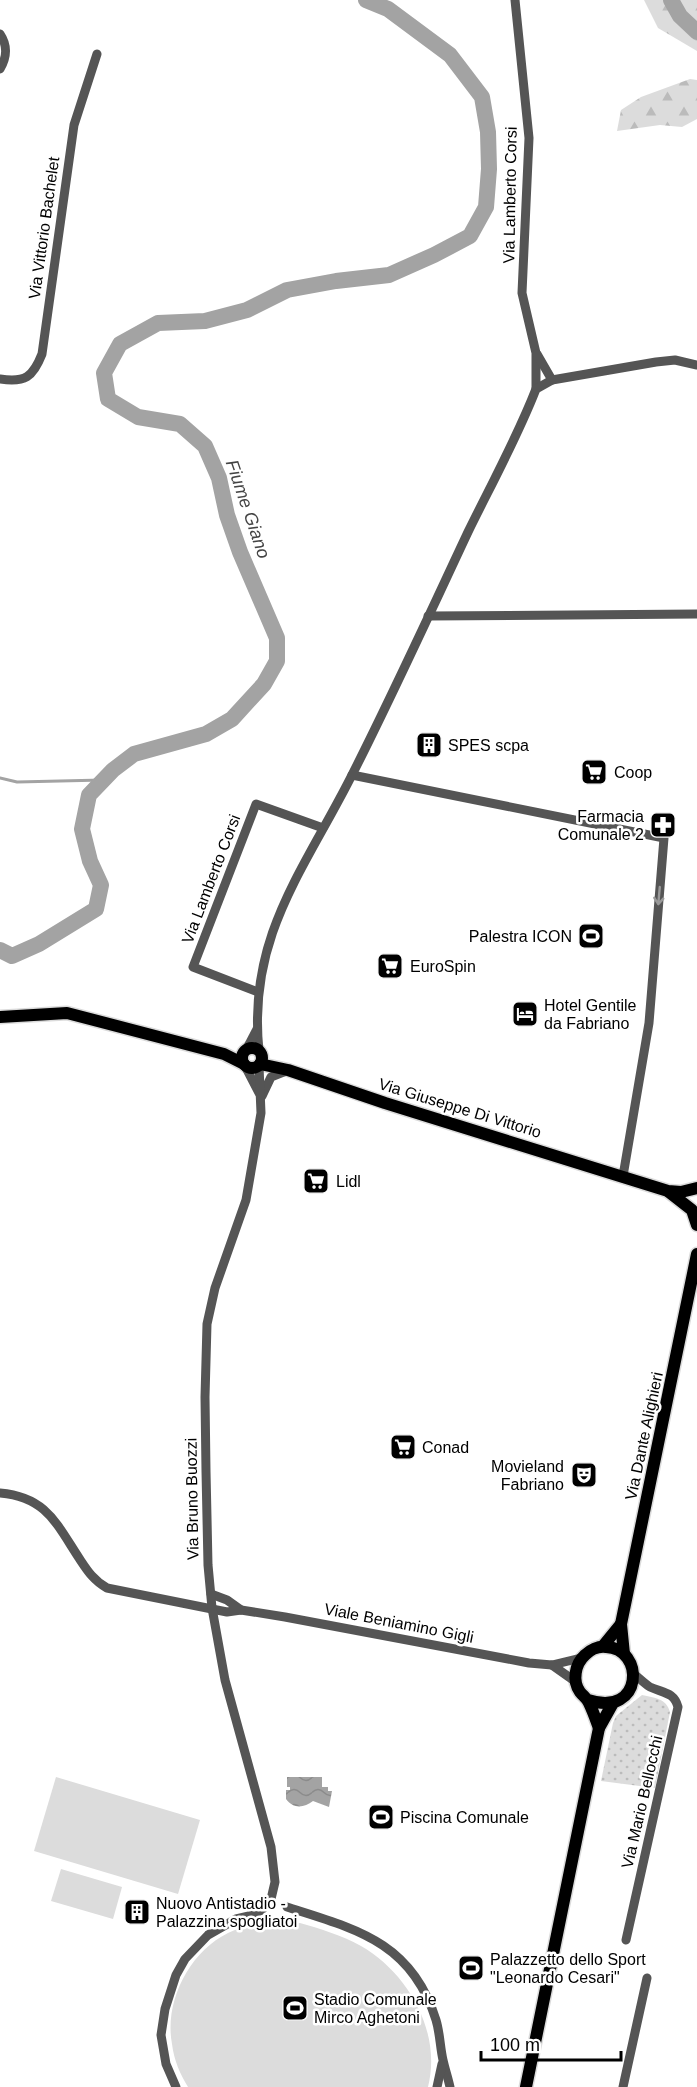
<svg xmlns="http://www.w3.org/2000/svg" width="697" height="2087" viewBox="0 0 697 2087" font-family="Helvetica,sans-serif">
<defs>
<pattern id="green-dots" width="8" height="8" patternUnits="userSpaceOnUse" patternTransform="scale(1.5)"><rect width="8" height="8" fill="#dcdcdc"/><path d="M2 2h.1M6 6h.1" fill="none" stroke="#bbb" stroke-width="1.8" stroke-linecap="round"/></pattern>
<pattern id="forest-firs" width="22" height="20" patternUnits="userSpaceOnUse" patternTransform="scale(1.5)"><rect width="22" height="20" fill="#dcdcdc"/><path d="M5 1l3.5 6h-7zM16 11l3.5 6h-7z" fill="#bbb"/></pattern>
<pattern id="water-waves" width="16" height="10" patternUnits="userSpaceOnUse" patternTransform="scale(1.5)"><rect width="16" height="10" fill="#a3a3a3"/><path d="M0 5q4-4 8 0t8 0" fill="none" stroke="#8b8b8b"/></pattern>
</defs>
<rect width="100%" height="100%" fill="#fff"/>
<path fill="url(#green-dots)" d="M 642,1695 C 655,1698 666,1698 670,1712 L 655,1788 L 601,1781 L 613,1723 L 616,1716 Z"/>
<g fill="url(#forest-firs)">
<polygon points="644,0 697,0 697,51 658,28"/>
<polygon points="690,79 697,80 697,119 682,127 660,125 617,131 621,110 641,97"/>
</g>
<g fill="#dcdcdc">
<polygon points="56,1777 200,1820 178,1894 34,1851"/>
<polygon points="61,1869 122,1887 113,1919 51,1901"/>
<path d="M 300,1923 C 321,1929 341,1935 361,1946 C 408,1973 442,2032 428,2087 L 188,2087 C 180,2074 174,2060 172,2044 C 164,2002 189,1952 228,1933 C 251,1922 276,1923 300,1923 Z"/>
</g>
<path fill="url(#water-waves)" d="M 287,1777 L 322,1777 L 322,1787 L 328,1787 L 328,1791 L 332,1791 L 329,1807 L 313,1801 C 304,1808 293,1809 286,1799 L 286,1790 L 290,1790 L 290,1787 L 287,1787 Z"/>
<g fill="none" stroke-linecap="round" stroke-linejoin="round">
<polyline stroke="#a3a3a3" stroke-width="3" points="0,778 17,782 103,780"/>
<g stroke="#a3a3a3" stroke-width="16">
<polyline points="671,0 680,16 697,32"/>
<polyline points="0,950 12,956 39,944 96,909 101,885 90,861 82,829 89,795 113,770 134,754 206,734 232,719 264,684 277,661 277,638 240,552 227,515 219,478 205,446 180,424 138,417 108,399 104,373 120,344 158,323 205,321 247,310 287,290 336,281 389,275 434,255 470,236 486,207 489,169 488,132 482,97 450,55 388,9 366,0"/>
</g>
<g stroke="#dbdbdb" stroke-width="15">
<g id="major">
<polyline points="0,1017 67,1013 224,1054 244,1064"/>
<circle cx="252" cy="1058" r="10"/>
<polyline points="260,1064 288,1070 385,1103 668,1191 681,1192 697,1188"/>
<polyline points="669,1192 692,1210 697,1225"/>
<polyline points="603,1646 621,1624"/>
<polyline points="624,1654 621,1624 697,1254"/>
<path d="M 588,1700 C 644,1718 645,1648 606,1647 C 598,1646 590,1650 585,1655 C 575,1664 572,1681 580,1692 C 583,1696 587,1698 589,1703 C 593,1711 596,1720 599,1728"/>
<polyline points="526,2087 599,1728 613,1703"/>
</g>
</g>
<g stroke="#555" stroke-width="9">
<polyline points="515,0 529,138 522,293 536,353 536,389"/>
<path d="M 0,34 C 8,46 7,57 0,69"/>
<polyline points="537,354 552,380"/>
<path d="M 0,379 C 25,383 33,377 42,354 L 74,125 L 97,54"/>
<polyline points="428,616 697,614"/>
<polyline points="352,775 664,838 649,1023 623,1176"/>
<polyline points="258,992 193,967 256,804 323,828"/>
<path d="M 259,1051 C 247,936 305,869 353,773 C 393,694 430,613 468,532 C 491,485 517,438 536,389 L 552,380 L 656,362 L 675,360 L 697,365"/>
<polyline points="245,1052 257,1029"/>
<polyline points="245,1066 259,1093"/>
<polyline points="262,1096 271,1077 286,1071"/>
<path d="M 0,1493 C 46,1497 56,1523 79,1558 C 87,1570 93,1580 107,1588 L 227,1612 L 241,1610 L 285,1617 L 529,1663 L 552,1665 L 581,1658"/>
<polyline points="211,1594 227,1600 241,1610"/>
<polyline points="552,1665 576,1682"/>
<path d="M 287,1907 C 356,1929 412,1942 436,2020 C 440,2033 440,2047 443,2060 C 445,2069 448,2078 450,2087"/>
<path d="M 626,1940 L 678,1707 C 674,1692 663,1693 650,1687 C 645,1684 639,1678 634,1674"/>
<polyline points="176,2087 166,2064 161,2035 165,2009 176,1975 185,1959 208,1935 236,1919 249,1916 262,1910 271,1899 275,1882 271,1847 225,1680 212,1608 208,1565 206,1471 205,1397 207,1324 215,1288 246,1200 261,1113 259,1066"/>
<polyline points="437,2087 442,2064"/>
<polyline points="623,2087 647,1978"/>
</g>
<use href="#major" stroke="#000" stroke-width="12"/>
</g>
<defs><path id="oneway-shaft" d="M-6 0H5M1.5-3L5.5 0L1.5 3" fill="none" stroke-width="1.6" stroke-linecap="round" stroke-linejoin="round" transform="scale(1.5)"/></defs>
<use stroke="#999" href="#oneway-shaft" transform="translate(659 896) rotate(95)"/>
<defs>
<g id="building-square" transform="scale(1.35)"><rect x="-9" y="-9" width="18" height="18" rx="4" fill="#000" stroke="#fff"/><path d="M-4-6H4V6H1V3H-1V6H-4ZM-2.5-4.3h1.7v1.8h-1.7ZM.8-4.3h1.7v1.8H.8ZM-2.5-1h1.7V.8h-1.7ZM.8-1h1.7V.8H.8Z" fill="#fff"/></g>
<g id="supermarket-square" transform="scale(1.35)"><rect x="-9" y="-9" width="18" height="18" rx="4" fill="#000" stroke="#fff"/><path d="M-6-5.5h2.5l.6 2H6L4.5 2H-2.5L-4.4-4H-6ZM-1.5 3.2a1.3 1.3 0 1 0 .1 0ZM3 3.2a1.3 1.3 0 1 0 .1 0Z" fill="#fff"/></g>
<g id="pharmacy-square" transform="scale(1.35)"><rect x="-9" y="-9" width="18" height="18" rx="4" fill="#000" stroke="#fff"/><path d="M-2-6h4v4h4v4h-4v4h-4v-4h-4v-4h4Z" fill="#fff"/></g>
<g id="stadium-square" transform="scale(1.35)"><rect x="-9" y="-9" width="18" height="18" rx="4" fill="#000" stroke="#fff"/><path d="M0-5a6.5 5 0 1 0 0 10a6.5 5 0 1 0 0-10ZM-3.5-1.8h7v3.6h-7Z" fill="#fff"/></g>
<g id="hotel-square" transform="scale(1.35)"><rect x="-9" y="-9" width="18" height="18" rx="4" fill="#000" stroke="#fff"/><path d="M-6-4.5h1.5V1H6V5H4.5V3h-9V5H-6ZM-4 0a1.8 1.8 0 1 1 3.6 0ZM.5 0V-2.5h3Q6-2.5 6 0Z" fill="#fff"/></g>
<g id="theatre-square" transform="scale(1.35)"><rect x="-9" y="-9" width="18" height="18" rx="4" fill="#000" stroke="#fff"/><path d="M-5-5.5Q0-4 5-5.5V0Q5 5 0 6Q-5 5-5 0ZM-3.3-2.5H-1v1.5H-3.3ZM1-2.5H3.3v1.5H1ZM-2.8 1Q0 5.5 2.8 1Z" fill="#fff"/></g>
</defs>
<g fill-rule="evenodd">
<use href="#building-square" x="429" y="745"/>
<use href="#supermarket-square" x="594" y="772"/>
<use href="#pharmacy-square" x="663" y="825"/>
<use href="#stadium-square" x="591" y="936"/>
<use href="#supermarket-square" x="390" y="966"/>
<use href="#hotel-square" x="525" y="1014"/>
<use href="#supermarket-square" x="316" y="1181"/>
<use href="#supermarket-square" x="403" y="1447"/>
<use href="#theatre-square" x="584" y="1475"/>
<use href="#stadium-square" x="381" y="1817"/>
<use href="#building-square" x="137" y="1912"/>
<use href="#stadium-square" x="471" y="1968"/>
<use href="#stadium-square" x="295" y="2008"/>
</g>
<g text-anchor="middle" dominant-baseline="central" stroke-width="5" stroke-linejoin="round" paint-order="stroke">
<g font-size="16" fill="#000" stroke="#fff">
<text transform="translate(510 195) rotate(-89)">Via Lamberto Corsi</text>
<text transform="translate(44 228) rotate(-82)">Via Vittorio Bachelet</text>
<text transform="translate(211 879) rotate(-69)">Via Lamberto Corsi</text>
<text transform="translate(460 1108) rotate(17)">Via Giuseppe Di Vittorio</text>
<text transform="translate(644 1436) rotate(-78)">Via Dante Alighieri</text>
<text transform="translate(192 1499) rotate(-91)">Via Bruno Buozzi</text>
<text transform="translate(399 1623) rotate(11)">Viale Beniamino Gigli</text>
<text transform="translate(642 1802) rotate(-77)">Via Mario Bellocchi</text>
</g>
<g font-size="16" fill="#000" stroke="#fff" text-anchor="start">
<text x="448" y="745">SPES scpa</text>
<text x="614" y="772">Coop</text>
<text x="644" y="816" text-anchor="end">Farmacia<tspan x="644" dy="18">Comunale 2</tspan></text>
<text x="572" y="936" text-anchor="end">Palestra ICON</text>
<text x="410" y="966">EuroSpin</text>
<text x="544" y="1005">Hotel Gentile<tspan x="544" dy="18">da Fabriano</tspan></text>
<text x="336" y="1181">Lidl</text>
<text x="422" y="1447">Conad</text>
<text x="564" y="1466" text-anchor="end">Movieland<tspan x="564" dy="18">Fabriano</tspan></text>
<text x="400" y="1817">Piscina Comunale</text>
<text x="156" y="1903">Nuovo Antistadio -<tspan x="156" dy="18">Palazzina spogliatoi</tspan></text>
<text x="490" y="1959">Palazzetto dello Sport<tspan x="490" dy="18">"Leonardo Cesari"</tspan></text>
<text x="314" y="1999">Stadio Comunale<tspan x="314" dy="18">Mirco Aghetoni</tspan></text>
</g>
<g font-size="18" font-style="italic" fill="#444" stroke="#fff">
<text transform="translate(248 509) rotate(71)">Fiume Giano</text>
</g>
</g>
<path d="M481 2051v9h140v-9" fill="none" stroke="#000000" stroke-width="3"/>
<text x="490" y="2051" font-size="18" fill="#000000" stroke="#ffffff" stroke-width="4.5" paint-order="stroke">100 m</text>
</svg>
